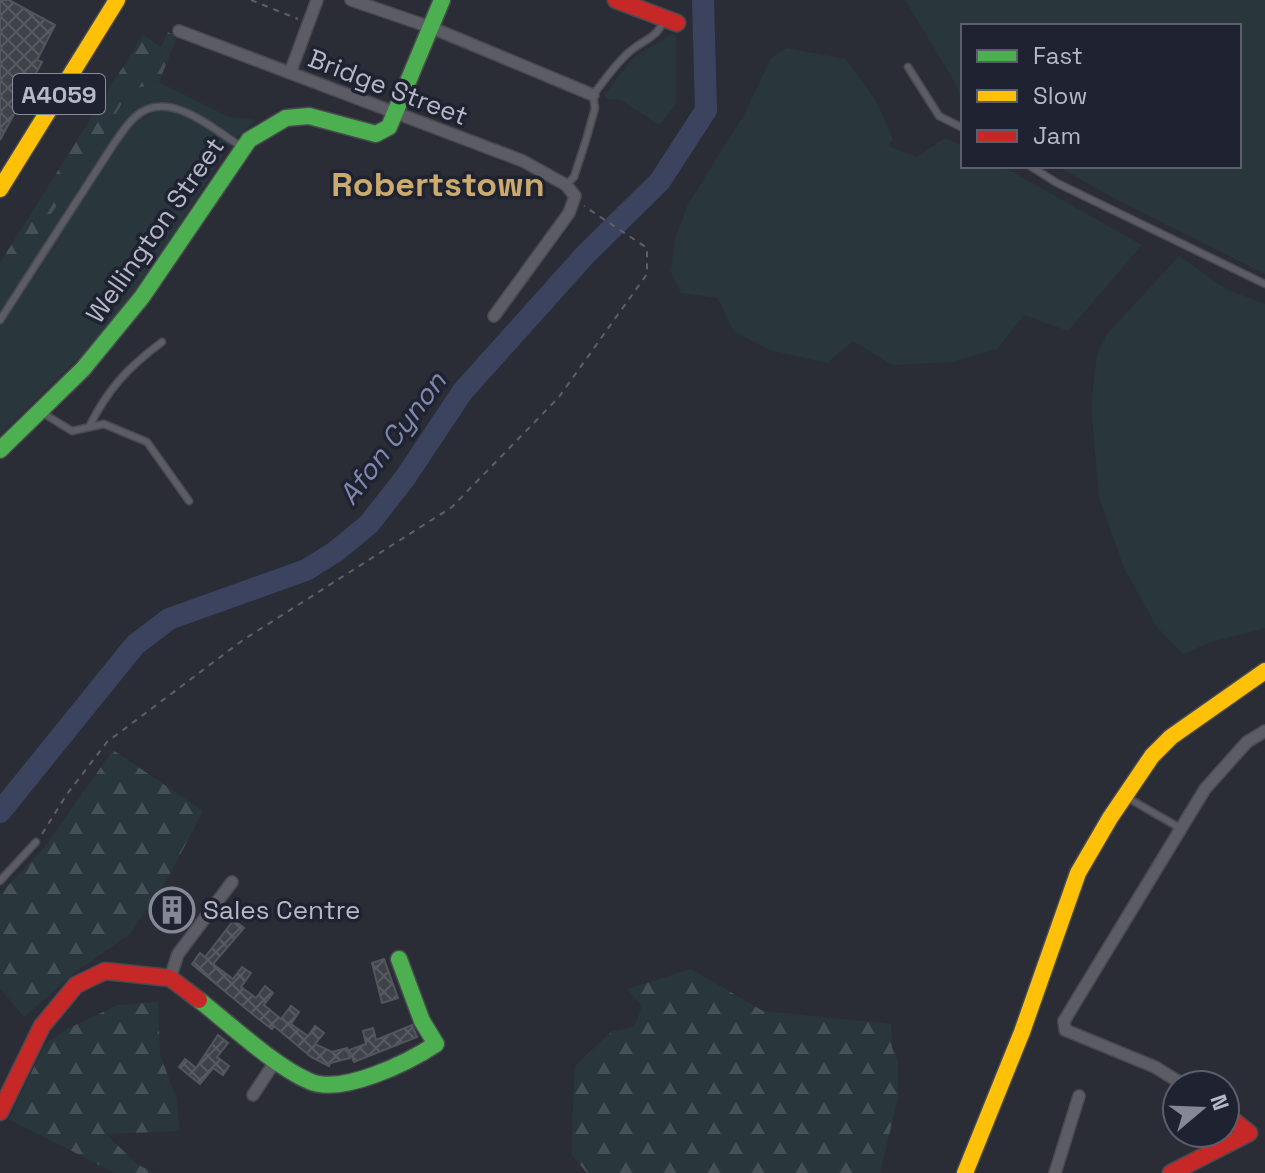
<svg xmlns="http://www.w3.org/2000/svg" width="1265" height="1173" viewBox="0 0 1265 1173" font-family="'Space Grotesk',sans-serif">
<defs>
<pattern id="forest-firs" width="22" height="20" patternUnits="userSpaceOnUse" patternTransform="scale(2)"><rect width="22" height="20" fill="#29363c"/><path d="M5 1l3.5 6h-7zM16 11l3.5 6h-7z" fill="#465157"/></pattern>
<pattern id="building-cross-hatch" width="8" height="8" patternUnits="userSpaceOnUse" patternTransform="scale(2)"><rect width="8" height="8" fill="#40424a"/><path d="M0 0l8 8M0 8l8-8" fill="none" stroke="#595b63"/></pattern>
</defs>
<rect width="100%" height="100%" fill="#2b2d36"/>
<g fill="#29363c">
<polygon points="905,0 1265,0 1265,274 1119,201 1057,166 1239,166 1239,26 963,26 963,101 955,83"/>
<polygon points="672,34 676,36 676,104 659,125 621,100 606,99 604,96 633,58"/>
<polygon points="787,48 846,59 876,101 893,139 888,146 917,157 945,138 963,146 963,166 1002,166 1142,245 1068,331 1024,315 997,349 951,362 892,365 853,341 827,363 770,350 733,331 718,298 681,293 671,273 675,239 687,206 745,113 771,58"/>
<polygon points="159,82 229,117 256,120 232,142 148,274 106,331 0,435 0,291 100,140 130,90"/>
<polygon points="1179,256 1226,289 1265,304 1265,628 1211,642 1183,654 1157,627 1124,568 1099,497 1091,406 1097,354 1108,333"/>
</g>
<g fill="url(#forest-firs)">
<polygon points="168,32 177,37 159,82 130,90 100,140 0,291 0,263 143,35 161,47"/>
<polygon points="113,750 203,811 169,876 130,934 74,973 24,1017 0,988 0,894 44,848"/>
<polygon points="691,969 763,1011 891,1024 892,1048 898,1061 898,1097 880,1173 587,1173 571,1154 575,1066 611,1032 634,1027 642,1006 627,989"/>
<polygon points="158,1002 160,1055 176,1097 180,1131 106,1134 137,1164 154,1173 115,1173 9,1119 45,1044 67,1029 118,1005"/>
</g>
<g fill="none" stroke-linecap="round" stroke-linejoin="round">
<polyline stroke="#3b435e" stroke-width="22" points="0,812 135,645 169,619 306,570 335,552 369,524 405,478 463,391 586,254 660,181 706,110 703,0"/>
</g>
<g fill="url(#building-cross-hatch)" stroke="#53555d" stroke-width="2">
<polygon points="0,0 9,0 55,25 37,60 42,62 0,140"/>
<polygon points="234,920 244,928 213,964 233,979 242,967 251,973 241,987 256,998 265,986 273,993 264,1005 281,1019 291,1006 299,1012 291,1024 308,1036 315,1026 324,1033 315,1044 332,1052 347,1048 350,1058 330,1063 329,1066 311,1057 274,1026 272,1029 256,1017 192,964 200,953 205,957"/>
<polygon points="384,959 398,998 382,1003 372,963"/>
<polygon points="412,1025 417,1037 354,1062 349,1050 366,1044 363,1031 373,1028 376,1040"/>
<polygon points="218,1035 228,1043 217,1057 229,1066 223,1075 213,1068 200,1084 179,1067 185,1059 196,1068"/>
</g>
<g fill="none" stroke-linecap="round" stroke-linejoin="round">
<g stroke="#494a50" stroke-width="9">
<g id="lane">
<polyline points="908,67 939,116 963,128"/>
<polyline points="1030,166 1057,183 1265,284"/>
<path d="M 566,185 L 574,177 L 586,140 L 595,108 L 593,95 C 604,81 614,66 627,54 C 641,40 658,39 664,19"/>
<path d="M 0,320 L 115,142 C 121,134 127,124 135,117 C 168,87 212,129 242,147"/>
<polyline points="41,412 72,431 104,424 147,442 189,501"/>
<path d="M 89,427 C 108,389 127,368 162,342"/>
<polyline points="1128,798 1180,828"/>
<polyline points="0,881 36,842"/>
</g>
</g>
<g stroke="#494a50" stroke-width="14">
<g id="street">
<polyline points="351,0 430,27 593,95"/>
<polyline points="179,31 523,161 566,185 575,196 569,213 494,316"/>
<polyline points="290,73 317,0"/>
<polyline points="170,978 178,954 232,882"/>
<polyline points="1184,1085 1155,1067 1065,1030 1064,1021 1205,789 1247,742 1265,731"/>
<polyline points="253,1095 276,1060"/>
<polyline points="1055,1173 1079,1096"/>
</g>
</g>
<g stroke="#494a50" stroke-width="19">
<g id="fast">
<polyline points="0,450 83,369 142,297 249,140 286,118 309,116 376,134 389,127 442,0"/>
<path d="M 199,1000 C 231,1025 273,1065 309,1081 C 341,1096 409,1062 436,1044 L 422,1021 L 399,959"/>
</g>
</g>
<g stroke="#494a50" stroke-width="19">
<g id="slow">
<polyline points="0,189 117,0"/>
<polyline points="965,1173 1022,1032 1078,873 1110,818 1152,756 1171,737 1265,671"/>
</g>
</g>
<g stroke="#494a50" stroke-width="19">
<g id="jam">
<polyline points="616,0 677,23"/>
<polyline points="0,1112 42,1026 76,985 105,971 170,978 199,1000"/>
<polyline points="1171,1173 1249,1133 1225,1114"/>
</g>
</g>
<g stroke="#5e6068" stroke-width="2" stroke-dasharray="6 6" stroke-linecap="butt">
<polyline points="251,0 298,19"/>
<polyline points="42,834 67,794 107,742 243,640 452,507 559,397 647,274 647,248 584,206"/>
</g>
<use href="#lane" stroke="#5b5c64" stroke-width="6"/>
<use href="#street" stroke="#5b5c64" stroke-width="11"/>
<use href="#fast" stroke="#4caf50" stroke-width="16"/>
<use href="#slow" stroke="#ffc107" stroke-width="16"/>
<use href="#jam" stroke="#c62828" stroke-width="16"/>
</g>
<defs>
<g id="building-ring" transform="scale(2.3)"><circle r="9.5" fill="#1f2230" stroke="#858794" stroke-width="1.5"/><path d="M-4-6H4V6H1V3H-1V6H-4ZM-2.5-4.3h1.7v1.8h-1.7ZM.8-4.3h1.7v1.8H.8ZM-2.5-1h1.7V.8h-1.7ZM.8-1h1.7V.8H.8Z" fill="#858794"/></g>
</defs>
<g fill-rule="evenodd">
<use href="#building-ring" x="172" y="910"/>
</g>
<g text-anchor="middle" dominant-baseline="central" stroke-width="7" stroke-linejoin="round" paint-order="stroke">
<rect fill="#1f2230" stroke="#888b99" stroke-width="2" x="13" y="74" width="92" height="40" rx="6"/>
<g font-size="24" font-weight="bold" fill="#b5b8c6">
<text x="59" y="94">A4059</text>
</g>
<g font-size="26" fill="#b5b8c6" stroke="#1f2230">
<text transform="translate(388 87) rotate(21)">Bridge Street</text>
<text transform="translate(155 230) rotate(-55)">Wellington Street</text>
</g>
<g font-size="26" fill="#b5b8c6" stroke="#1f2230" text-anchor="start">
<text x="203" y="910">Sales Centre</text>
</g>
<g font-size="28" font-style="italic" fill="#8089ab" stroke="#1f2230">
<text transform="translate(392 438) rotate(-53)">Afon Cynon</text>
</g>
<g font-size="34" font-weight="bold" fill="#caaa6d" stroke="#1f2230">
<text x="438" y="184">Robertstown</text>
</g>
</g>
<rect x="961" y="24" width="280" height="144" fill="#1f2230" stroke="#5b5e6c" stroke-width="2"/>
<rect x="977" y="50" width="40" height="12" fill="#4caf50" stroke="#5b5e6c" stroke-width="2"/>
<text x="1033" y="64" font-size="24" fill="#b5b8c6">Fast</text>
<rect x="977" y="90" width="40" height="12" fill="#ffc107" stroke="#5b5e6c" stroke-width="2"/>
<text x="1033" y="104" font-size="24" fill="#b5b8c6">Slow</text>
<rect x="977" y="130" width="40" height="12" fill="#c62828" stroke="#5b5e6c" stroke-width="2"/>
<text x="1033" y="144" font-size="24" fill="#b5b8c6">Jam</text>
<g transform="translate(1201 1109) rotate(71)"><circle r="38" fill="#1f2230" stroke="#5b5e6c" stroke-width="2"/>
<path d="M0-6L14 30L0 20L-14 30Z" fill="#858794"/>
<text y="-12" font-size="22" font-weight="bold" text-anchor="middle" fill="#b5b8c6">N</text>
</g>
</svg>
